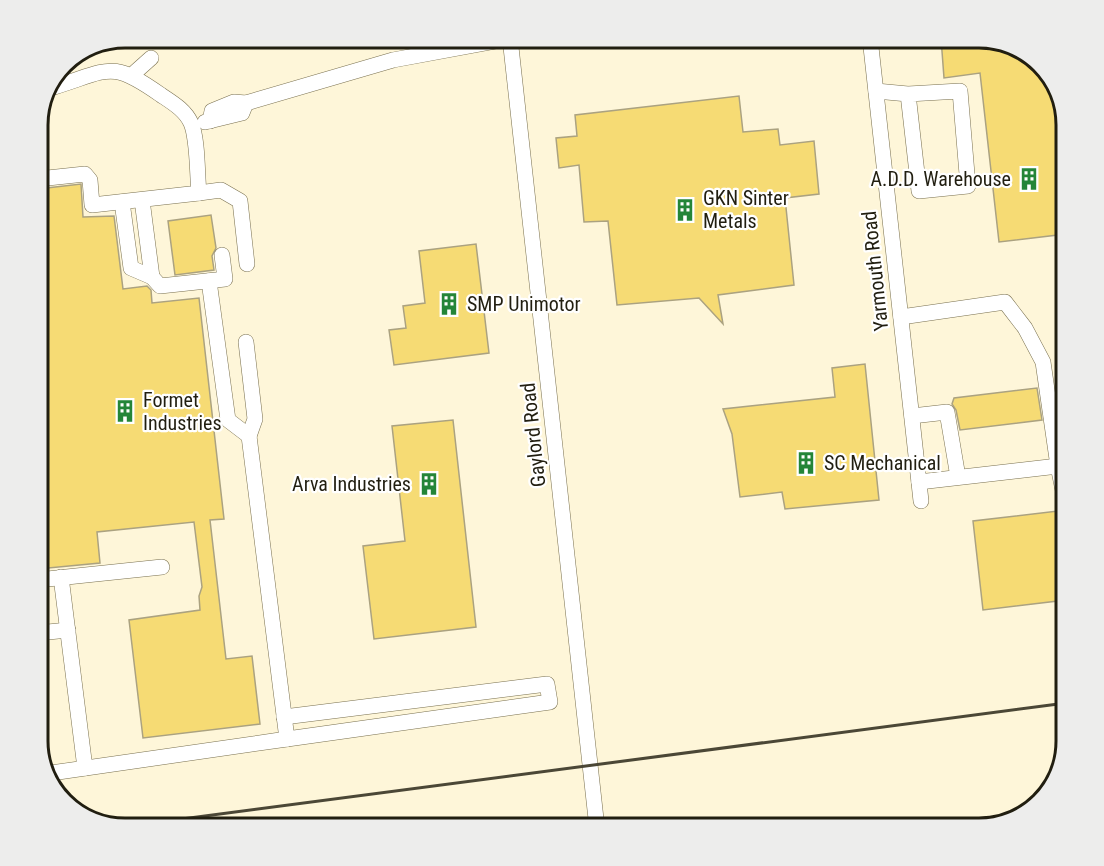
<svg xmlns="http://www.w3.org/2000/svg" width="1104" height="866" viewBox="0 0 1104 866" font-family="'Roboto Condensed',sans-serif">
<rect width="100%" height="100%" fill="#fef6d9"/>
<g fill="#f6db74" stroke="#aba280" stroke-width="1.5">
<polygon points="941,38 979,38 1036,59 1058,87 1066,125 1066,234 999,242 980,73 944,78"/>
<polygon points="739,96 743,132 778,129 780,145 814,141 819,194 785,198 794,285 718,295 723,324 699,298 617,305 608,221 584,222 579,165 559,168 556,138 577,136 575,115"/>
<polygon points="81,184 83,217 114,216 123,289 147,286 151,290 152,303 199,298 224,519 210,520 226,659 252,656 260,724 143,738 129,620 200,610 199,596 202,587 194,522 97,532 100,563 38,569 38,189"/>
<polygon points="211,215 216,248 212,256 214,270 175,275 168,221"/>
<polygon points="476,244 489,353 394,365 389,330 406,328 403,306 425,303 419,251"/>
<polygon points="865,364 879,500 785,509 782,492 740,497 732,434 723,409 835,397 832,368"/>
<polygon points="1037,388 1042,420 960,430 956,410 952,404 954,398"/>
<polygon points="453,420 476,627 374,639 363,546 405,541 392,426"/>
<polygon points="1058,511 1062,514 1066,550 1066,600 983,610 973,521"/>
</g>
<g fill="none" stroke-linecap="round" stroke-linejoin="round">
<g stroke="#79704f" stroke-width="16">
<g id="minor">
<polyline points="510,38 597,828"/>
<polyline points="870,38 921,501"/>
<polyline points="132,75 151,58"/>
<polyline points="876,91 908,94 960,91 968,186 919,191 908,94"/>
<polyline points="210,121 212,111 234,102 246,103 393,60 512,38"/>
<polyline points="205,122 242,113 246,103"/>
<path d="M 38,179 L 85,174 L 90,180 L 92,205 L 199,193 C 197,174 198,139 191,123 C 185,110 173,103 161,95 C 110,59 110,70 54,87"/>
<polyline points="199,193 221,190 240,201 247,264"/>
<polyline points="142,200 152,277 160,286 225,279 222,255"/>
<polyline points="122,202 131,268 152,277"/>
<polyline points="901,317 1005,302 1025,328 1043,362 1058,466"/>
<polyline points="246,342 255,419 249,436"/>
<polyline points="912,416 947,412 958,477"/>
<polyline points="919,482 1058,466 1066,505"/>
<polyline points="61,577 85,768"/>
<polyline points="38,580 162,567"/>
<polyline points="38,633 68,630"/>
<polyline points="284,717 547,684 550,702 287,739"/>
<polyline points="51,773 287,739 249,436 228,420 209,281"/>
</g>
</g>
<use href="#minor" stroke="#fff" stroke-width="15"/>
<polyline stroke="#4b4736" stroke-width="3" points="121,827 1066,703"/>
</g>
<defs>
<g id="building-bare" transform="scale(1.8)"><path d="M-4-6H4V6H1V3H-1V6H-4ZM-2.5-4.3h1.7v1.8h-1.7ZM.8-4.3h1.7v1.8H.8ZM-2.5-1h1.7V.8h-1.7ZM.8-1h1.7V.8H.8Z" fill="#248538" stroke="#fff" stroke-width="2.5" paint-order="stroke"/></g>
</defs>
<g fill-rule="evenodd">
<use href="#building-bare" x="1029" y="179"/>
<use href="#building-bare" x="685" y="210"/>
<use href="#building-bare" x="449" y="304"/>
<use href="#building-bare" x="125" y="411"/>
<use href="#building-bare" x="806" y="463"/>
<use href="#building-bare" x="429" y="484"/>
</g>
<g text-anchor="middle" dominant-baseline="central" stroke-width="4.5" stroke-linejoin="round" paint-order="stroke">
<g font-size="20" fill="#211e10" stroke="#fff" text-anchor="start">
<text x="1011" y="179" text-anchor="end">A.D.D. Warehouse</text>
<text x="703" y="198">GKN Sinter<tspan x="703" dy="23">Metals</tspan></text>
<text x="467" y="304">SMP Unimotor</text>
<text x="143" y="400">Formet<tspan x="143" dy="23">Industries</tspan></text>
<text x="824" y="463">SC Mechanical</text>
<text x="411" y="484" text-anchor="end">Arva Industries</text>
</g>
<g font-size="20" fill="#211e10" stroke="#fff">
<text transform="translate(875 271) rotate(-96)">Yarmouth Road</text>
<text transform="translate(533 435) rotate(-96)">Gaylord Road</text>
</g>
</g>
<path d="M0 0H1104V866H0ZM125 48H979A77 77 0 0 1 1056 125V741A77 77 0 0 1 979 818H125A77 77 0 0 1 48 741V125A77 77 0 0 1 125 48Z" fill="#ededec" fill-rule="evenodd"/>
<path fill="none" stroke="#211e10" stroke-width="3" d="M125 48H979A77 77 0 0 1 1056 125V741A77 77 0 0 1 979 818H125A77 77 0 0 1 48 741V125A77 77 0 0 1 125 48Z"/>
</svg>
